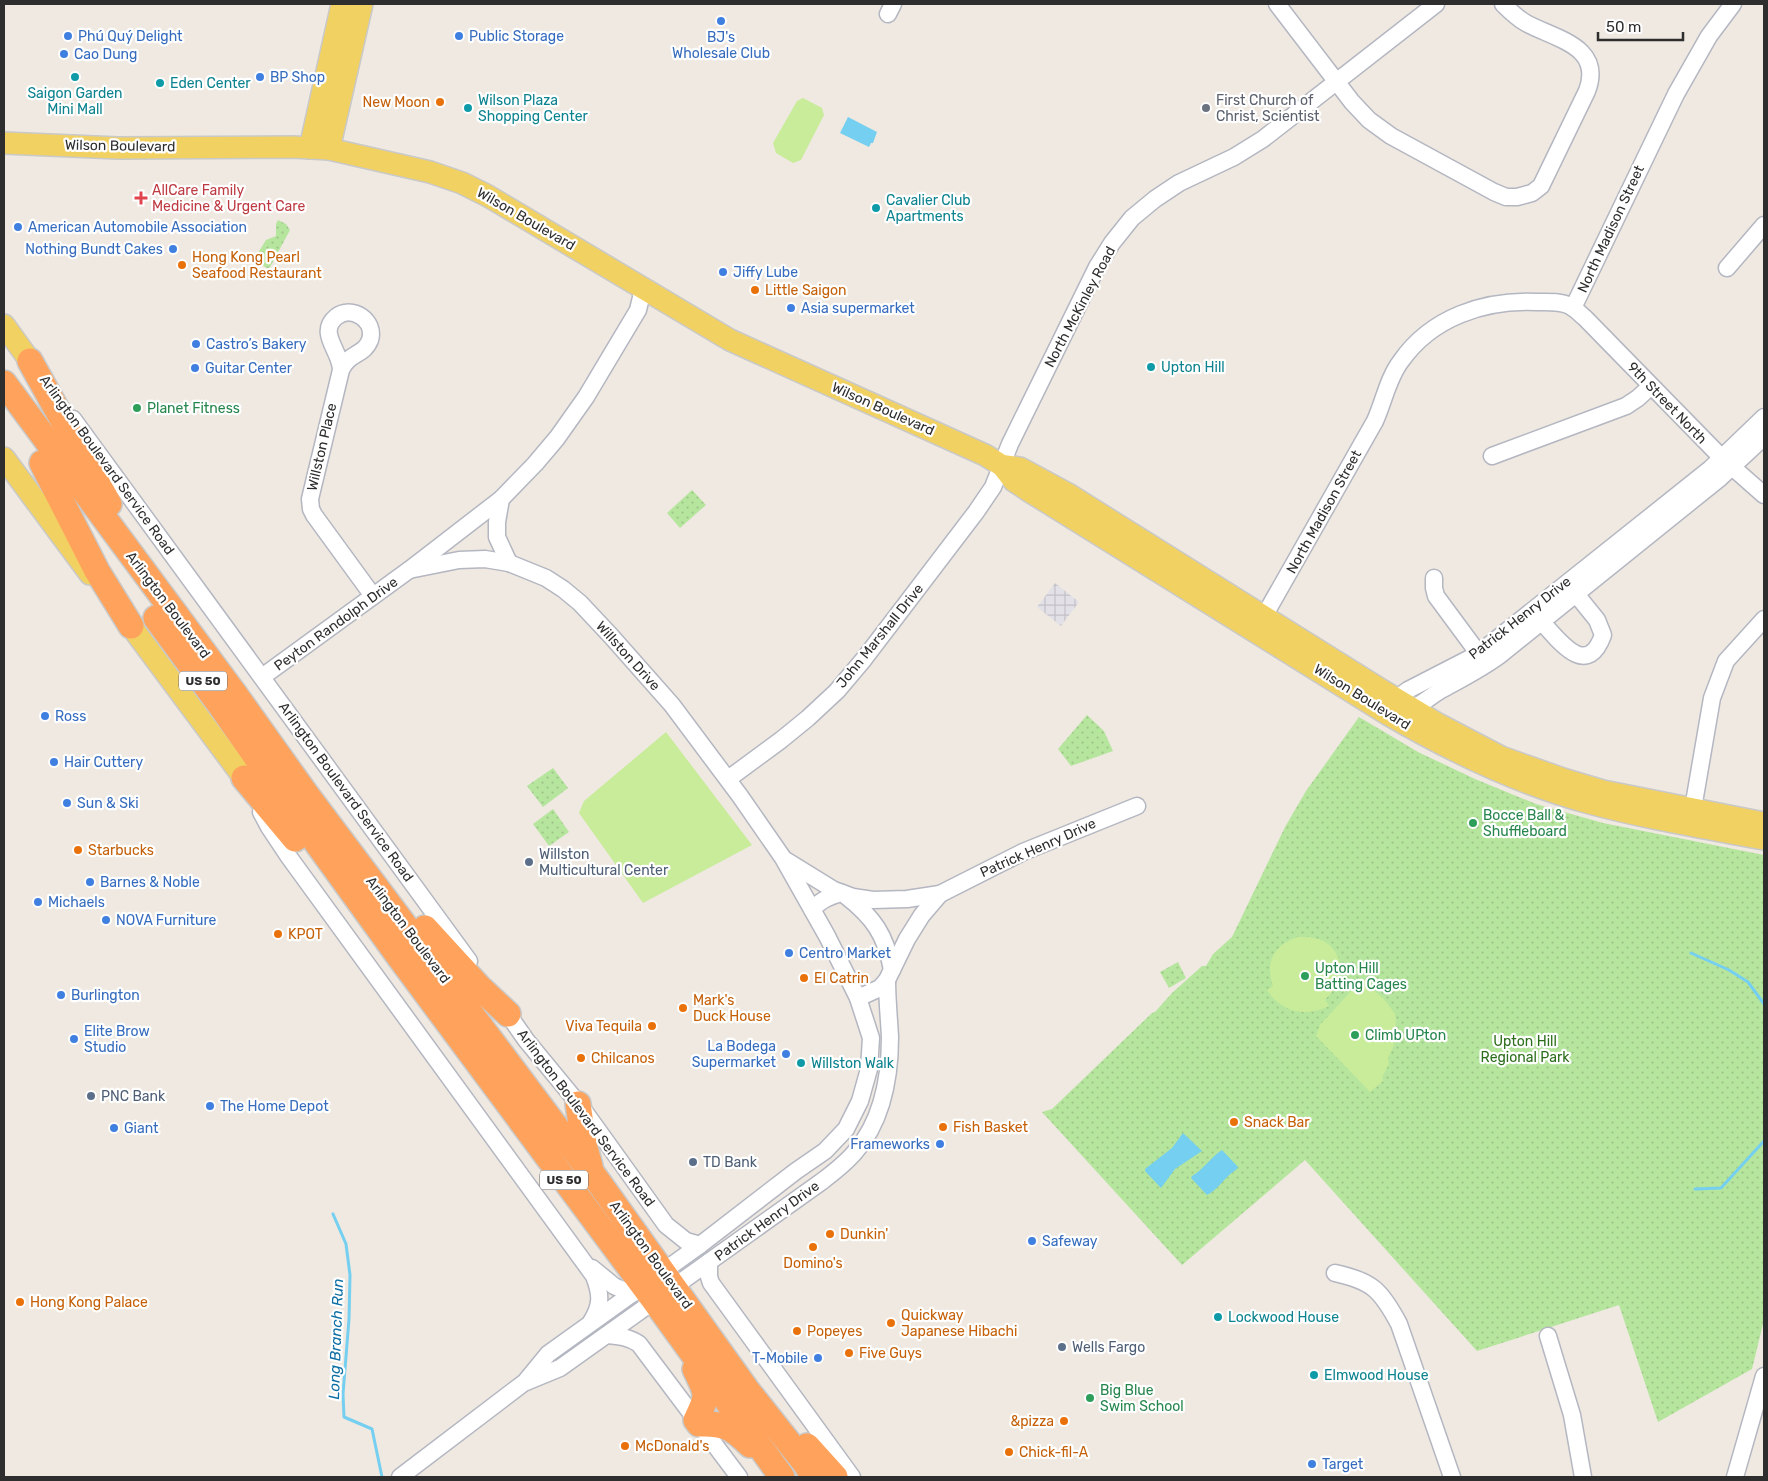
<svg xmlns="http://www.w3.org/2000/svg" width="1768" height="1481" viewBox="0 0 1768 1481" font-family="Rubik,sans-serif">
<defs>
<pattern id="industrial-grid" width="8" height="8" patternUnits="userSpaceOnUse" patternTransform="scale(1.25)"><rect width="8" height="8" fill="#e3e1e8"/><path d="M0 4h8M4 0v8" fill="none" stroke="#c3c1c7"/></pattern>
<pattern id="park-dots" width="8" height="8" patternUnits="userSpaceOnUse" patternTransform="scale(1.25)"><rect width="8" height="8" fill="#b6e59e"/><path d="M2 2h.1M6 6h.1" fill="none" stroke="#9dc588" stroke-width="1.8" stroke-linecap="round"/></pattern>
</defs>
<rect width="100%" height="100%" fill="#efe9e1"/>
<polygon fill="url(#industrial-grid)" points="1055,583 1079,602 1061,626 1037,607"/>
<g fill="url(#park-dots)">
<polygon points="278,220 286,224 290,230 269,269 258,263 256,256 266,240 276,236 276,224"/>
<polygon points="692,490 706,505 680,528 667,513"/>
<polygon points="1087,715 1104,731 1113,751 1071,766 1058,749"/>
<polygon points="1359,717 1418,752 1475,779 1536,804 1603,823 1764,855 1764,1320 1752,1369 1658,1422 1619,1305 1477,1351 1305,1160 1182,1265 1042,1112 1052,1109 1152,1013 1155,1012 1172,993 1202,966 1206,966 1213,954 1232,937 1285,827 1306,791"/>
<polygon points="553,768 568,788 543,807 527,786"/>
<polygon points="553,809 569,832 549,846 533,824"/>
<polygon points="1178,962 1186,978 1169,988 1160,972"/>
</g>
<g fill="#c9ec9a">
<polygon points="803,98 822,108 824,115 801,160 793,163 776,153 773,143 797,101"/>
<polygon points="666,732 752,845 643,903 579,813 584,801"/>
<path d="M 1297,937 C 1308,937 1319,937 1328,944 C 1347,959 1342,986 1325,999 L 1329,1006 C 1305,1018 1281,1012 1267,990 L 1273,986 C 1265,962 1273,946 1297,937 Z"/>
<polygon points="1361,980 1366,981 1370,987 1384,999 1395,1014 1396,1023 1393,1038 1394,1045 1388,1058 1389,1064 1382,1077 1383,1081 1370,1092 1316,1036 1320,1025"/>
</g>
<g fill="#75cff0">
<polygon points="848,117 877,132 873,143 871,143 869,147 840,133"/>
<polygon points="1183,1133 1202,1151 1175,1169 1161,1188 1145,1171 1145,1169 1172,1148"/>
<path d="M 1222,1150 L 1238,1167 L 1236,1170 C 1225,1176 1218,1190 1207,1195 L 1191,1178 L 1192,1176 C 1204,1169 1211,1157 1222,1150 Z"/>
</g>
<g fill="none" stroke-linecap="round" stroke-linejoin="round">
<g stroke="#75cff0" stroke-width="3">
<polyline points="1691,953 1729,970 1748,982 1764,1004"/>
<polyline points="1695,1189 1721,1188 1764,1141"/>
<polyline points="333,1214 346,1244 350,1275 349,1319 343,1394 344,1417 372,1429 382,1477"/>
</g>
<g stroke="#b4b7c1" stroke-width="19">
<g id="minor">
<path d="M 1277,4 L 1352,102 L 1369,120 L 1391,136 L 1494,192 L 1506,197 L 1517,197 L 1532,193 L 1541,186 L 1587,91 C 1604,46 1555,39 1526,23 C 1517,18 1510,11 1503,4"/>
<polyline points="888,14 893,4"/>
<polyline points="1727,268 1764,225"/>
<polyline points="1573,308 1676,94 1709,36 1733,4"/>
<path d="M 341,370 C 349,352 364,356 370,340 C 376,321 352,304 336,317 C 317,333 341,351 341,370 L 310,499 L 311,509 L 314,515 L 373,596"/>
<polyline points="73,419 469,961"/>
<polyline points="1492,456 1626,406 1638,398 1651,386"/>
<polyline points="501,499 497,522 497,537 509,563"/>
<polyline points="1434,578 1434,588 1436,596 1484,661"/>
<path d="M 1542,622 C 1560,642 1587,679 1603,635 L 1597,620 L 1576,594"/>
<path d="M 1258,627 L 1375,421 C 1384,401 1388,378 1401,361 C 1432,317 1484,300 1536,302 C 1546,302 1561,301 1570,306 C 1576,309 1580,314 1585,318 L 1722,458 L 1764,495"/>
<polyline points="262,677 409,570 501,499 535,464 557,438 586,397 638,310 643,289"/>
<polyline points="1392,709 1396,699 1408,690 1478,654 1710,469 1764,417"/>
<path d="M 1403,711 C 1418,708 1428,698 1441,690 C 1461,679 1481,669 1500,655 L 1720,478 L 1764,437"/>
<polyline points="728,779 781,740 808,718 837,691 864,659 976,512 993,487 1010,444 1097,267 1112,243 1132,218 1155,199 1179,183 1234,157 1263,139 1436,4"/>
<path d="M 261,812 L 269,827 L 289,857 L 594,1276 C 601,1294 602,1305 591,1322"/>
<polyline points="1691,820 1712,698 1726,661 1764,619"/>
<polyline points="787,861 834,890 853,897 873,900 907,899 940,894 1023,852 1137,806"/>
<path d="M 846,896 C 873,917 886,935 892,970"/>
<path d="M 812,909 C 822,900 829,896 842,893"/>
<polyline points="858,998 880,988 887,980 907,939 922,915 940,894"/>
<polyline points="503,1007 526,1040 582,1108 666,1225 686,1241 700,1245"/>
<polyline points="709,1262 709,1277 711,1283 852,1477"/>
<polyline points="592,1268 614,1286 632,1294"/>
<path d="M 1335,1273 C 1372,1281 1381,1290 1399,1324 L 1452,1477"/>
<path d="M 607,1335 C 619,1336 629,1337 639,1344 L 739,1477"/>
<polyline points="1548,1336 1572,1415 1583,1477"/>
<path d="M 526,1382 L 560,1368 L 821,1182 C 833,1173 845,1164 855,1152 C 883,1120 890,1077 890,1037 C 889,1018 887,999 887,980"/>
<polyline points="400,1477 525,1382 548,1354 700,1245 796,1171 825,1151 846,1129 860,1101 869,1069 871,1038 858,998 827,936 783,858 740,796 672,705 611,636 580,603 563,589 546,578 509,563 485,559 459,560 409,570"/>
<polyline points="1735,1477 1764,1376"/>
</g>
</g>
<g stroke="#c9c9c9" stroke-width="24">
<g id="major">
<polyline points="4,143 118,148 293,147 329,149 430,172 462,183 488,196 730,340 985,455 1001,465 1020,468 1068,494 1383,691 1438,724 1501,757 1563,779 1603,791 1764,823"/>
<polyline points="310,148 342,4"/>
<polyline points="329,149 362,4"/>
<polyline points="4,325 30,361"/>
<polyline points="4,458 90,574"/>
<path d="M 1003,467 L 1014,481 L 1029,491 L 1389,715 C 1451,751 1516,783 1586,802 C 1644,818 1705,828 1764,839"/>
<polyline points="122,614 244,778"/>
</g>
</g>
<g stroke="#c9c9c9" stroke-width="28">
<g id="highway">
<polyline points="30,361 109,504"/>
<polyline points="4,383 234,693 306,794 568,1143 592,1173 747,1390 805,1463 814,1477"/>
<polyline points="42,463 97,571 131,626"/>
<polyline points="156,618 220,705 290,806 400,958 654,1300 782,1477"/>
<polyline points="244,778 295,839"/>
<polyline points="425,928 479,987 508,1014"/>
<polyline points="578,1104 584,1144 590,1166"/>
<path d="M 695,1369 C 707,1394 709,1394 696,1420"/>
<path d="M 699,1424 C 724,1423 732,1427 750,1445"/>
<polyline points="807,1446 835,1477"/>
</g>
</g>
<use href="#minor" stroke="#fff" stroke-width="16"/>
<use href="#major" stroke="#f2d163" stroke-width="21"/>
<use href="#highway" stroke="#ffa35c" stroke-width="25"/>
</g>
<g fill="#3f7fe0" stroke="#fff" stroke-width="2">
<circle cx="721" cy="21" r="5"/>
<circle cx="68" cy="36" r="5"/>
<circle cx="459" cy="36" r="5"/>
<circle cx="64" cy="54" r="5"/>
<circle cx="260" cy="77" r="5"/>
<circle cx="18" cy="227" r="5"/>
<circle cx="173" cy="249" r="5"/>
<circle cx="723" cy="272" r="5"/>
<circle cx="791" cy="308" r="5"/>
<circle cx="196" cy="344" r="5"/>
<circle cx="195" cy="368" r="5"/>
<circle cx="45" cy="716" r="5"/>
<circle cx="54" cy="762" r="5"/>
<circle cx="67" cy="803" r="5"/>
<circle cx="90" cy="882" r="5"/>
<circle cx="38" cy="902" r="5"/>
<circle cx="106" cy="920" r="5"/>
<circle cx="789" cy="953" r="5"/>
<circle cx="61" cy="995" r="5"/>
<circle cx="74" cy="1039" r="5"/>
<circle cx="786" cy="1054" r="5"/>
<circle cx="210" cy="1106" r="5"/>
<circle cx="114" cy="1128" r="5"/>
<circle cx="940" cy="1144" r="5"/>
<circle cx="1032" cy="1241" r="5"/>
<circle cx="818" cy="1358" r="5"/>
<circle cx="1312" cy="1464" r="5"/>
</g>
<g fill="#0f9aa8" stroke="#fff" stroke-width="2">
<circle cx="75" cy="77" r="5"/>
<circle cx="160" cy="83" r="5"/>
<circle cx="468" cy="108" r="5"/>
<circle cx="876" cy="208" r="5"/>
<circle cx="1151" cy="367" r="5"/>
<circle cx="801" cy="1063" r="5"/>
<circle cx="1218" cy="1317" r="5"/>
<circle cx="1314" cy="1375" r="5"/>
</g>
<g fill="#e8710a" stroke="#fff" stroke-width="2">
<circle cx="440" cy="102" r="5"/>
<circle cx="182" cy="265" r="5"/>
<circle cx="755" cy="290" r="5"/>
<circle cx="78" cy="850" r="5"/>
<circle cx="278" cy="934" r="5"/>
<circle cx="804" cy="978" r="5"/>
<circle cx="683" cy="1008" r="5"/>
<circle cx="652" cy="1026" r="5"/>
<circle cx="581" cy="1058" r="5"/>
<circle cx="1234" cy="1122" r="5"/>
<circle cx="943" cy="1127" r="5"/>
<circle cx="830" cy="1234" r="5"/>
<circle cx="813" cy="1247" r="5"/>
<circle cx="20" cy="1302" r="5"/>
<circle cx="891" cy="1323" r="5"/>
<circle cx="797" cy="1331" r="5"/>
<circle cx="849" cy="1353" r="5"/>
<circle cx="1064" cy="1421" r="5"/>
<circle cx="625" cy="1446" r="5"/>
<circle cx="1009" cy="1452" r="5"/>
</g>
<circle fill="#6b7280" stroke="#fff" stroke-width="2" cx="1206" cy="108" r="5"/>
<path fill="#e0444e" stroke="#fff" stroke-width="2" d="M138.5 190.5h5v5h5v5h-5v5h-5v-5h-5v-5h5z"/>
<g fill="#2e9e5b" stroke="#fff" stroke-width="2">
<circle cx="137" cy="408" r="5"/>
<circle cx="1473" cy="823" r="5"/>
<circle cx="1305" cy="976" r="5"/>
<circle cx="1355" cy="1035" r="5"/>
<circle cx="1090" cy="1398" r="5"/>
</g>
<g fill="#5c6f8a" stroke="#fff" stroke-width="2">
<circle cx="529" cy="862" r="5"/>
<circle cx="91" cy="1096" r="5"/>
<circle cx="693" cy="1162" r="5"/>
<circle cx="1062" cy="1347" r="5"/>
</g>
<g text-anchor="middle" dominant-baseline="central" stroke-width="4.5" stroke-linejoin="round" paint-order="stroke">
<g fill="#fff" stroke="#6d6d6d" stroke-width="1">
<rect x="179" y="671.5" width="48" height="19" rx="4"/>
<rect x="540" y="1170.5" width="48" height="19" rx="4"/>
</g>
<g font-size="12" font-weight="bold" fill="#2e2e2e">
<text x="203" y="681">US 50</text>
<text x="564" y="1180">US 50</text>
</g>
<g font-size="14" fill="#366cbe" stroke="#fff" text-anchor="start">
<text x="78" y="36">Phú Quý Delight</text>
<text x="469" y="36">Public Storage</text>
<text x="721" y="37" text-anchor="middle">BJ's<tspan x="721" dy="16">Wholesale Club</tspan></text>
<text x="74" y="54">Cao Dung</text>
<text x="270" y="77">BP Shop</text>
<text x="28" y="227">American Automobile Association</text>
<text x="163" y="249" text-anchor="end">Nothing Bundt Cakes</text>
<text x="733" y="272">Jiffy Lube</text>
<text x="801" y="308">Asia supermarket</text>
<text x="206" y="344">Castro’s Bakery</text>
<text x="205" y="368">Guitar Center</text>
<text x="55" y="716">Ross</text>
<text x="64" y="762">Hair Cuttery</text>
<text x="77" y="803">Sun &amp; Ski</text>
<text x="100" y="882">Barnes &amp; Noble</text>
<text x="48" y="902">Michaels</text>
<text x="116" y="920">NOVA Furniture</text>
<text x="799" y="953">Centro Market</text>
<text x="71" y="995">Burlington</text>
<text x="84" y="1031">Elite Brow<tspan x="84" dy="16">Studio</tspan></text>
<text x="776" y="1046" text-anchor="end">La Bodega<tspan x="776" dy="16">Supermarket</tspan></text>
<text x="220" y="1106">The Home Depot</text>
<text x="124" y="1128">Giant</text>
<text x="930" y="1144" text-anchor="end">Frameworks</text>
<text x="1042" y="1241">Safeway</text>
<text x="808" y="1358" text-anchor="end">T-Mobile</text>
<text x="1322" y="1464">Target</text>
</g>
<g font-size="14" fill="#0d838f" stroke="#fff" text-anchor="start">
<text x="170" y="83">Eden Center</text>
<text x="75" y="93" text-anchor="middle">Saigon Garden<tspan x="75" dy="16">Mini Mall</tspan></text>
<text x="478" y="100">Wilson Plaza<tspan x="478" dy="16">Shopping Center</tspan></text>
<text x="886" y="200">Cavalier Club<tspan x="886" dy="16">Apartments</tspan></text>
<text x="1161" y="367">Upton Hill</text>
<text x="811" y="1063">Willston Walk</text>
<text x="1228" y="1317">Lockwood House</text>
<text x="1324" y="1375">Elmwood House</text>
</g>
<g font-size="14" fill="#5b616d" stroke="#fff" text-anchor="start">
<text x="1216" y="100">First Church of<tspan x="1216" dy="16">Christ, Scientist</tspan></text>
</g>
<g font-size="14" fill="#c56008" stroke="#fff" text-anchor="start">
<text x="430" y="102" text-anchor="end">New Moon</text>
<text x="192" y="257">Hong Kong Pearl<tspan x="192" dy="16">Seafood Restaurant</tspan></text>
<text x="765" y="290">Little Saigon</text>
<text x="88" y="850">Starbucks</text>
<text x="288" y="934">KPOT</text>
<text x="814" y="978">El Catrin</text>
<text x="693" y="1000">Mark's<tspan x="693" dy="16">Duck House</tspan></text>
<text x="642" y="1026" text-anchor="end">Viva Tequila</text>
<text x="591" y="1058">Chilcanos</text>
<text x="1244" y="1122">Snack Bar</text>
<text x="953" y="1127">Fish Basket</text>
<text x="840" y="1234">Dunkin'</text>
<text x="813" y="1263" text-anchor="middle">Domino's</text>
<text x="30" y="1302">Hong Kong Palace</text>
<text x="901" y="1315">Quickway<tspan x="901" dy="16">Japanese Hibachi</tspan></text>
<text x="807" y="1331">Popeyes</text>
<text x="859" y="1353">Five Guys</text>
<text x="1054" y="1421" text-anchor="end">&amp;pizza</text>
<text x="635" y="1446">McDonald's</text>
<text x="1019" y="1452">Chick-fil-A</text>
</g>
<g font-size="14" fill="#2e2e2e" stroke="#fff">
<text transform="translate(120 146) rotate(1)">Wilson Boulevard</text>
<text transform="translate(526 219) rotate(30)">Wilson Boulevard</text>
<text transform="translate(1611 229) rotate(-65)">North Madison Street</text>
<text transform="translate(1080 307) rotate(-62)">North McKinley Road</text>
<text transform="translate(1667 403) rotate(46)">9th Street North</text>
<text transform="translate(883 409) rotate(24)">Wilson Boulevard</text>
<text transform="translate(322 447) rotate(-77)">Willston Place</text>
<text transform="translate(107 465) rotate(54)">Arlington Boulevard Service Road</text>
<text transform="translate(1324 512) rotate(-61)">North Madison Street</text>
<text transform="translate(168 605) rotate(53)">Arlington Boulevard</text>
<text transform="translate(1520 618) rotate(-38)">Patrick Henry Drive</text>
<text transform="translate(336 624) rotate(-36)">Peyton Randolph Drive</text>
<text transform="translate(880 636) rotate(-51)">John Marshall Drive</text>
<text transform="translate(628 656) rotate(48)">Willston Drive</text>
<text transform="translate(1362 697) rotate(32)">Wilson Boulevard</text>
<text transform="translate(346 792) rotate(54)">Arlington Boulevard Service Road</text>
<text transform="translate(1038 848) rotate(-24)">Patrick Henry Drive</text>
<text transform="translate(408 930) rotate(53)">Arlington Boulevard</text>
<text transform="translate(586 1118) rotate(53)">Arlington Boulevard Service Road</text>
<text transform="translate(767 1221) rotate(-36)">Patrick Henry Drive</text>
<text transform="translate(651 1255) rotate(54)">Arlington Boulevard</text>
</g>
<g font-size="14" fill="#be3a42" stroke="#fff" text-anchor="start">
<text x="152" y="190">AllCare Family<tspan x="152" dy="16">Medicine &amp; Urgent Care</tspan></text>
</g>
<g font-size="14" fill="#27864d" stroke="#fff" text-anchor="start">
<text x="147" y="408">Planet Fitness</text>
<text x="1483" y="815">Bocce Ball &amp;<tspan x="1483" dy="16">Shuffleboard</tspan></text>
<text x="1315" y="968">Upton Hill<tspan x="1315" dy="16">Batting Cages</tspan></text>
<text x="1365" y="1035">Climb UPton</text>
<text x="1100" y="1390">Big Blue<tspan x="1100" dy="16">Swim School</tspan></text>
</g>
<g font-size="14" fill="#4e5e75" stroke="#fff" text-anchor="start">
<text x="539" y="854">Willston<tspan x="539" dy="16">Multicultural Center</tspan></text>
<text x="101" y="1096">PNC Bank</text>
<text x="703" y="1162">TD Bank</text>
<text x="1072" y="1347">Wells Fargo</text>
</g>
<g font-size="14" fill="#2c6e1b" stroke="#fff">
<text x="1525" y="1041">Upton Hill<tspan x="1525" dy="16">Regional Park</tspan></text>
</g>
<g font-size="15" font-style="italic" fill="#0d6fa3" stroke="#fff">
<text transform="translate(336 1339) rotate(-88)">Long Branch Run</text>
</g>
</g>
<rect width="1768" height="1481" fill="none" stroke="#2e2e2e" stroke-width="10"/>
<path d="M1598 32v8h85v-8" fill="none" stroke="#2e2e2e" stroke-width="2.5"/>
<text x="1606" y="32" font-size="15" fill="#2e2e2e" stroke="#ffffff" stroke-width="4" paint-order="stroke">50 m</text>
</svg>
